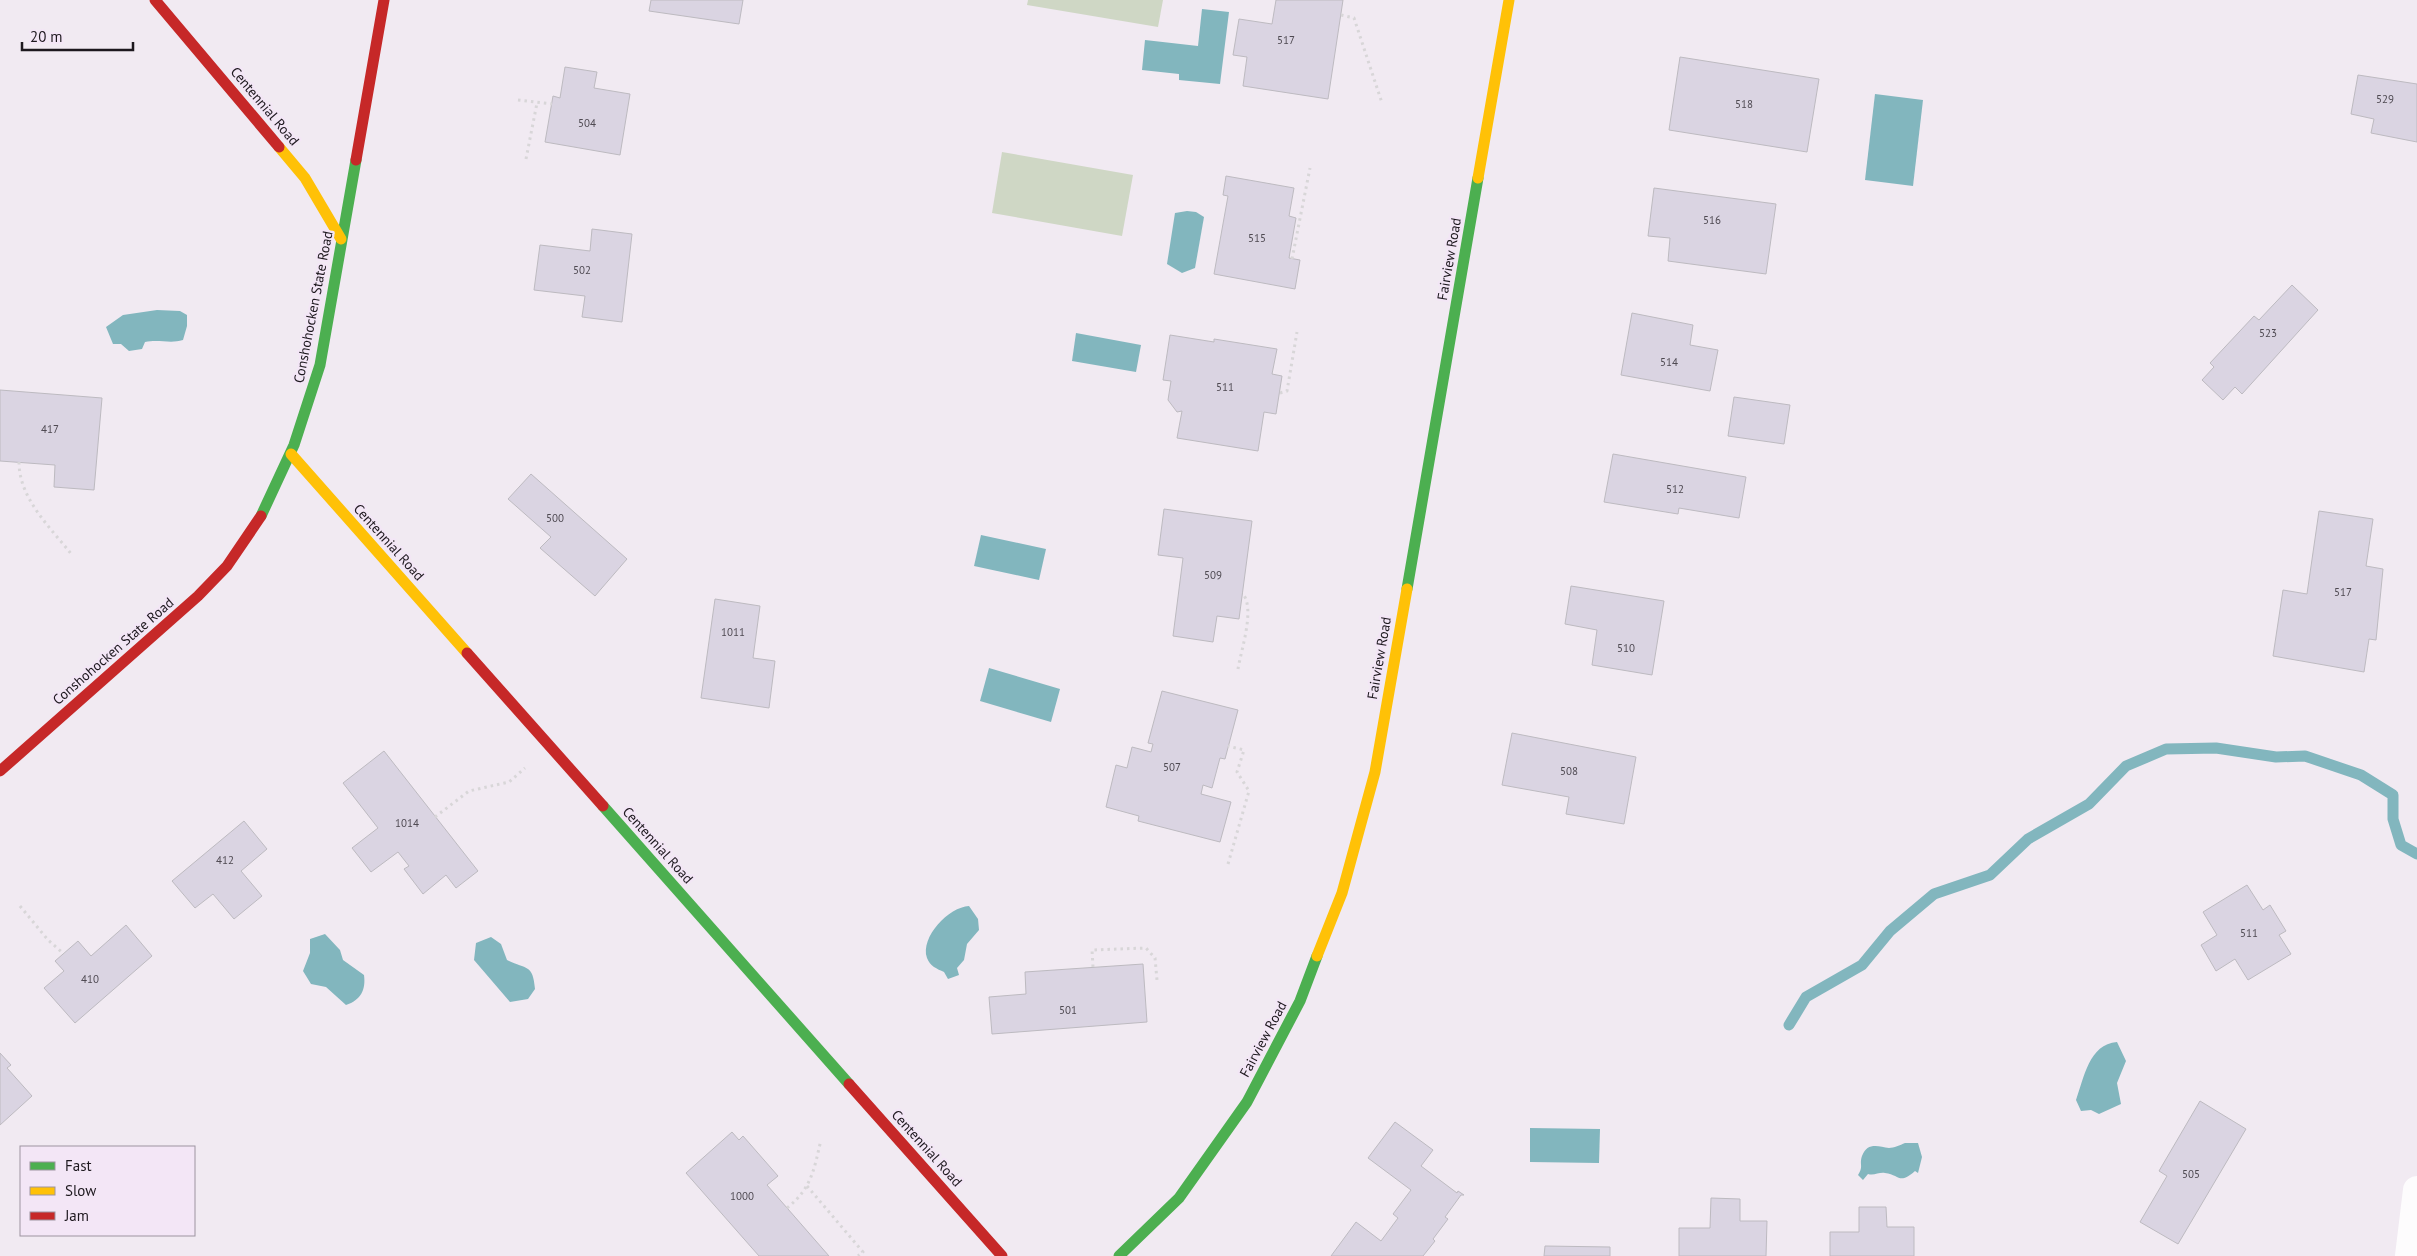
<svg xmlns="http://www.w3.org/2000/svg" width="2417" height="1256" viewBox="0 0 2417 1256" font-family="'PT Sans',sans-serif">
<rect width="100%" height="100%" fill="#f1eaf2"/>
<g fill="#cfd7c5">
<polygon points="1028,0 1163,0 1158,27 1027,5"/>
<polygon points="1002,152 1133,175 1122,236 992,213"/>
</g>
<g fill="#82b6be">
<polygon points="1202,9 1229,12 1220,84 1179,80 1179,74 1142,70 1145,40 1198,46"/>
<polygon points="1875,94 1923,100 1913,186 1865,180"/>
<polygon points="1187,211 1196,212 1204,217 1195,268 1182,273 1167,264 1175,213"/>
<path d="M 157,310 L 180,311 L 187,315 L 187,326 L 183,340 C 170,344 159,339 145,342 L 142,349 L 129,351 L 121,344 L 113,344 L 106,327 L 123,315 Z"/>
<polygon points="1076,333 1141,345 1136,372 1072,361"/>
<polygon points="981,535 1046,549 1039,580 974,566"/>
<polygon points="989,668 1060,689 1051,722 980,701"/>
<path d="M 969,906 L 978,919 L 979,930 L 967,944 L 964,960 L 957,968 L 959,975 L 948,979 L 944,972 C 937,969 930,966 927,958 C 920,937 949,907 969,906 Z"/>
<path d="M 325,934 L 340,950 L 343,960 L 364,975 C 366,990 361,1000 346,1005 L 326,987 L 311,984 L 303,971 L 310,953 L 310,939 Z"/>
<path d="M 491,937 L 501,944 L 507,960 C 526,970 533,963 535,989 L 528,999 L 510,1002 L 474,960 L 476,943 Z"/>
<path d="M 2117,1042 L 2126,1061 L 2117,1083 L 2121,1104 L 2099,1114 L 2091,1110 L 2081,1111 L 2076,1100 C 2084,1078 2089,1044 2117,1042 Z"/>
<polygon points="1530,1128 1600,1129 1599,1163 1530,1162"/>
<path d="M 1905,1143 L 1918,1143 L 1922,1157 L 1918,1173 L 1915,1171 C 1899,1185 1900,1175 1885,1173 C 1879,1172 1874,1176 1868,1174 L 1863,1180 L 1858,1175 C 1864,1166 1859,1165 1862,1156 C 1867,1142 1878,1146 1889,1148 C 1894,1148 1900,1145 1905,1143 Z"/>
</g>
<g fill="none" stroke-linecap="round" stroke-linejoin="round">
<polyline stroke="#82b6be" stroke-width="11" points="1789,1025 1806,997 1862,965 1890,931 1934,894 1990,875 2028,839 2089,804 2126,766 2166,749 2216,748 2276,757 2305,756 2361,775 2393,795 2393,819 2401,845 2417,854"/>
</g>
<g fill="#dad4e2" stroke="#bdbac0">
<polygon points="651,0 743,0 739,24 649,11"/>
<polygon points="1276,0 1343,0 1328,99 1243,86 1247,57 1233,55 1239,19 1272,24"/>
<polygon points="1680,57 1819,79 1807,152 1669,130"/>
<polygon points="565,67 597,72 594,88 630,94 620,155 545,142 553,96 560,98"/>
<polygon points="2358,75 2417,84 2417,142 2371,133 2374,119 2351,114"/>
<polygon points="1226,176 1294,188 1289,216 1296,218 1289,258 1300,260 1295,289 1214,274 1228,196 1223,195"/>
<polygon points="1654,188 1776,204 1766,274 1668,261 1670,238 1648,236"/>
<polygon points="592,229 632,234 622,322 582,317 585,296 534,290 540,245 590,251"/>
<polygon points="2292,285 2318,310 2242,394 2235,387 2223,400 2202,380 2214,367 2210,363 2254,316 2259,320"/>
<polygon points="1632,313 1693,325 1690,345 1718,350 1710,391 1621,375"/>
<polygon points="1170,335 1214,342 1214,339 1277,349 1272,374 1282,376 1276,414 1264,412 1258,451 1177,438 1182,411 1177,412 1168,400 1171,381 1163,380"/>
<polygon points="0,390 102,398 94,490 54,487 55,465 0,461"/>
<polygon points="1734,397 1790,405 1784,444 1728,436"/>
<polygon points="1613,454 1746,477 1739,518 1679,508 1678,514 1604,502"/>
<polygon points="531,474 627,559 595,596 540,548 551,537 508,499"/>
<polygon points="1164,509 1252,521 1239,619 1217,616 1213,642 1173,636 1183,558 1158,555"/>
<polygon points="2319,511 2373,519 2366,566 2383,569 2376,640 2369,639 2364,672 2273,656 2283,590 2307,594"/>
<polygon points="1571,586 1664,601 1652,675 1592,665 1597,630 1565,624"/>
<polygon points="715,599 760,606 753,658 775,661 769,708 701,698"/>
<polygon points="1162,691 1238,710 1225,759 1220,758 1212,788 1203,785 1201,794 1231,802 1220,842 1138,821 1139,816 1106,807 1116,765 1127,768 1132,747 1151,752 1153,744 1148,743"/>
<polygon points="1512,733 1636,757 1624,824 1566,814 1569,797 1502,785"/>
<polygon points="384,751 478,871 456,888 446,875 423,894 404,869 409,866 398,852 371,872 352,848 378,828 343,783"/>
<polygon points="244,821 267,849 241,871 262,896 234,919 213,894 195,908 172,881"/>
<polygon points="2247,885 2263,910 2270,905 2286,931 2279,935 2291,954 2248,980 2235,959 2216,971 2201,945 2217,935 2203,912"/>
<polygon points="126,925 152,956 75,1023 44,988 64,971 55,961 78,941 91,956"/>
<polygon points="1143,964 1147,1022 992,1034 989,997 1026,994 1025,972"/>
<polygon points="0,1053 11,1065 7,1068 32,1096 0,1125"/>
<polygon points="2200,1101 2246,1129 2178,1244 2140,1222 2167,1176 2159,1171"/>
<polygon points="1395,1122 1433,1150 1421,1166 1457,1193 1458,1191 1464,1195 1461,1195 1445,1217 1448,1219 1433,1239 1435,1241 1423,1256 1331,1256 1356,1222 1381,1241 1398,1218 1393,1214 1411,1190 1368,1158"/>
<polygon points="732,1132 739,1140 743,1136 778,1176 767,1185 829,1256 759,1256 686,1173"/>
<polygon points="1711,1198 1740,1199 1740,1221 1767,1221 1766,1256 1679,1256 1679,1228 1710,1228"/>
<polygon points="1859,1207 1886,1207 1887,1227 1914,1227 1914,1256 1830,1256 1830,1232 1859,1232"/>
<polygon points="1545,1246 1610,1247 1610,1256 1544,1256"/>
</g>
<g fill="none" stroke-linecap="round" stroke-linejoin="round">
<g stroke="#d8d6d8" stroke-width="3" stroke-dasharray="2.5 4" stroke-linecap="butt">
<polyline points="1341,15 1354,18 1382,103"/>
<polyline points="518,100 552,104"/>
<polyline points="526,159 537,103"/>
<polyline points="1292,259 1310,168"/>
<polyline points="1280,393 1287,391 1297,332"/>
<path d="M 19,462 C 19,499 51,528 72,555"/>
<path d="M 1238,669 C 1241,650 1256,607 1242,593"/>
<polyline points="435,817 469,791 509,782 525,768"/>
<polyline points="1228,864 1249,791 1237,772 1244,750 1228,746"/>
<polyline points="20,906 48,940 64,954"/>
<polyline points="1093,967 1092,950 1146,948 1155,958 1157,980"/>
<polyline points="807,1186 863,1252 858,1256"/>
<path d="M 787,1208 C 812,1188 814,1169 821,1140"/>
</g>
<polyline stroke="#fdfcfd" stroke-width="28" points="2409,1256 2417,1190"/>
<g stroke="#4caf50" stroke-width="11">
<polyline points="261,516 294,445 320,365 356,160"/>
<polyline points="1407,589 1478,178"/>
<polyline points="603,806 849,1084"/>
<polyline points="1119,1256 1179,1198 1247,1102 1300,1001 1317,956"/>
</g>
<g stroke="#ffc107" stroke-width="11">
<polyline points="279,147 305,178 341,239"/>
<polyline points="1478,178 1509,0"/>
<polyline points="291,454 467,653"/>
<polyline points="1317,956 1342,893 1375,772 1407,589"/>
</g>
<g stroke="#c62828" stroke-width="11">
<polyline points="155,0 279,147"/>
<polyline points="356,160 384,0"/>
<polyline points="467,653 603,806"/>
<polyline points="0,771 198,596 227,566 261,516"/>
<polyline points="849,1084 1002,1256"/>
</g>
</g>
<g text-anchor="middle" dominant-baseline="central" stroke-width="4.5" stroke-linejoin="round" paint-order="stroke">
<g font-size="11" fill="#4e4951">
<text x="1286" y="40">517</text>
<text x="2385" y="99">529</text>
<text x="1744" y="104">518</text>
<text x="587" y="123">504</text>
<text x="1712" y="220">516</text>
<text x="1257" y="238">515</text>
<text x="582" y="270">502</text>
<text x="2268" y="333">523</text>
<text x="1669" y="362">514</text>
<text x="1225" y="387">511</text>
<text x="50" y="429">417</text>
<text x="1675" y="489">512</text>
<text x="555" y="518">500</text>
<text x="1213" y="575">509</text>
<text x="2343" y="592">517</text>
<text x="733" y="632">1011</text>
<text x="1626" y="648">510</text>
<text x="1172" y="767">507</text>
<text x="1569" y="771">508</text>
<text x="407" y="823">1014</text>
<text x="225" y="860">412</text>
<text x="2249" y="933">511</text>
<text x="90" y="979">410</text>
<text x="1068" y="1010">501</text>
<text x="2191" y="1174">505</text>
<text x="742" y="1196">1000</text>
</g>
<g font-size="14" fill="#1d181e" stroke="#f3e6f6">
<text transform="translate(265 106) rotate(50)">Centennial Road</text>
<text transform="translate(1449 259) rotate(-80)">Fairview Road</text>
<text transform="translate(313 307) rotate(-79)">Conshohocken State Road</text>
<text transform="translate(389 542) rotate(48)">Centennial Road</text>
<text transform="translate(113 651) rotate(-41)">Conshohocken State Road</text>
<text transform="translate(1379 658) rotate(-80)">Fairview Road</text>
<text transform="translate(658 845) rotate(48)">Centennial Road</text>
<text transform="translate(1263 1039) rotate(-62)">Fairview Road</text>
<text transform="translate(927 1148) rotate(48)">Centennial Road</text>
</g>
</g>
<rect x="20" y="1146" width="175" height="90" fill="#f3e6f6" stroke="#9d94a0"/>
<rect x="30" y="1162" width="25" height="8" fill="#4caf50" stroke="#9d94a0"/>
<text x="65" y="1171" font-size="15" fill="#1d181e">Fast</text>
<rect x="30" y="1187" width="25" height="8" fill="#ffc107" stroke="#9d94a0"/>
<text x="65" y="1196" font-size="15" fill="#1d181e">Slow</text>
<rect x="30" y="1212" width="25" height="8" fill="#c62828" stroke="#9d94a0"/>
<text x="65" y="1221" font-size="15" fill="#1d181e">Jam</text>
<path d="M22 42v8h111v-8" fill="none" stroke="#1d181e" stroke-width="2.5"/>
<text x="30" y="42" font-size="15" fill="#1d181e" stroke="#f3e6f6" stroke-width="4" paint-order="stroke">20 m</text>
</svg>
